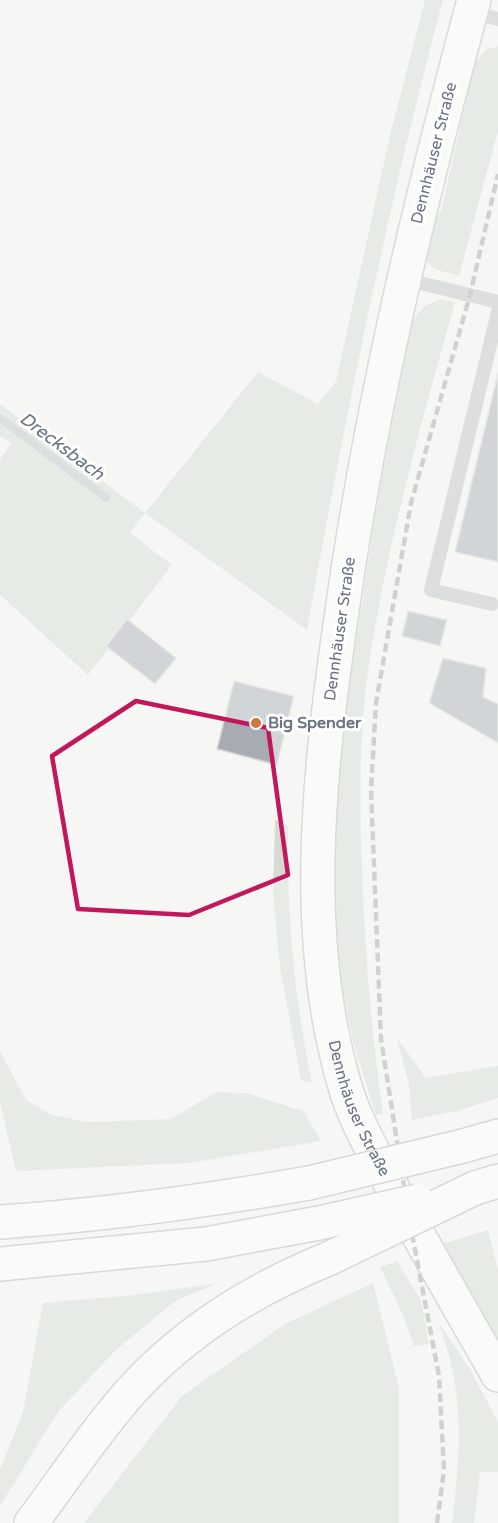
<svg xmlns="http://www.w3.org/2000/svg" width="498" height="1523" viewBox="0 0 498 1523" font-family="'Varela Round',sans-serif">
<rect width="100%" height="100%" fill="#f6f7f4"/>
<g fill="#d6dbd4">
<path d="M 425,0 L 443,0 C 387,208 345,418 307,630 L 145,513 L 130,533 L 172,565 L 88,675 L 0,595 L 0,459 L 11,444 L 0,436 L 0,404 L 145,513 L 258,372 L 318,404 L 336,381 L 391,131 Z"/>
<polygon points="498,46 498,131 459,276 434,269 424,257 429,229 441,211 475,62 486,50"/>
<path d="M 440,299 L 455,302 C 420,429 383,556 366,687 C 360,736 360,787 361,836 C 363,929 370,1021 383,1113 L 376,1115 L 354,1045 L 339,975 L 332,902 L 334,784 L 378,497 L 412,320 L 425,306 Z"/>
<path d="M 275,820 L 288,826 C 287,914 294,997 312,1083 L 301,1080 L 280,968 L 273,893 Z"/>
<polygon points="397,1038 426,1078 498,1066 498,1098 457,1111 412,1120 409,1084"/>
<polygon points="0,1051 26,1100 51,1115 89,1122 171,1119 216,1092 250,1094 303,1111 321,1141 189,1163 16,1171 0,1102"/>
<polygon points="488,1230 498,1270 498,1342 439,1245"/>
<polygon points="397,1261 421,1300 429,1344 414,1346 403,1315 380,1267"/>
<polygon points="219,1283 175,1301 116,1350 58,1412 0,1506 0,1469 23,1412 43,1303 133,1295"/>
<polygon points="373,1283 399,1388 399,1523 84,1523 182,1396 285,1324"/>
<path d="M 438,1322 L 470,1369 L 498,1422 L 498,1472 L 480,1472 L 474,1523 L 452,1523 C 461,1452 465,1390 438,1322 Z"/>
</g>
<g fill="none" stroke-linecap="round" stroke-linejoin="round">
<polyline stroke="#b8c0c6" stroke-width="8" points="0,418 106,498"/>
</g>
<g fill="#a7acb4" stroke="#d8d8d7" stroke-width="1.5">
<polygon points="498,373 498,562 455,552"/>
<polygon points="408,611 447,620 440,646 402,636"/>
<polygon points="127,619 176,658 155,684 106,646"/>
<polygon points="443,658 486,668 483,697 498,704 498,743 429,703"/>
<polygon points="234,681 294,696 277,765 217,749"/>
</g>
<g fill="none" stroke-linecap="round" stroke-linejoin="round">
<g stroke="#b4b7bc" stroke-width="36">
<g id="secondary">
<path id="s1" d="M 474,0 C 419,205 370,408 341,618 C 319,773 300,937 346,1090 C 357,1124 375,1155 392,1187 C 426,1250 462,1312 498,1375"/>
</g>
</g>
<g stroke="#b2b5b9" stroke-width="36">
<g id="highway">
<polyline points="463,1146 498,1136"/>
<polyline points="475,1188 498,1181"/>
<path d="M 0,1222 C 104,1215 206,1201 309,1183"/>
<polyline points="0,1264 206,1244 319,1223"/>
<path d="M 31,1523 C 65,1478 96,1430 133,1389 C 188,1329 254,1289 328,1259"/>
</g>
</g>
<g stroke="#bfc1c6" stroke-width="14">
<polyline points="471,12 498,19"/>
<polyline points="404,279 498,302"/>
<polyline points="492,604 431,590 498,312"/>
</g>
<use href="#secondary" stroke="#fff" stroke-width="33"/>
<use href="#highway" stroke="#fff" stroke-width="33"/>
<polyline stroke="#a1a5ab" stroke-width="4.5" stroke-dasharray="9 4.5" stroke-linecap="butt" points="437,1523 444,1470 439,1376 409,1218 381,1039 371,790 376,703 411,503 470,295 498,174"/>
<g stroke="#b2b5b9" stroke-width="36" stroke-linecap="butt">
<g id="highway-bridge">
<polyline points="309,1183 463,1146"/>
<polyline points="319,1223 417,1201"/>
<polyline points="328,1259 475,1188"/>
</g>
</g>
<use href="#highway-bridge" stroke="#fff" stroke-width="33"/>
</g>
<path d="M0 0H498V1523H0ZM 136,701 L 268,728 L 288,875 L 189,915 L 78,909 L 52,756 Z" fill="#f6f7f4" fill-opacity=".55" fill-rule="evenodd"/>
<path fill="none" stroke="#c2185b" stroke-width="4.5" stroke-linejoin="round" d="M 136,701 L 268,728 L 288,875 L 189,915 L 78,909 L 52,756 Z"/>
<circle fill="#cf743c" stroke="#fff" stroke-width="2" cx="256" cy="723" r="6"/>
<g text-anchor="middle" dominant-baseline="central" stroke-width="6" stroke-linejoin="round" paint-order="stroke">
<g font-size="16" fill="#697382" stroke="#fff">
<text transform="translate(434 153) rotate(-76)">Dennhäuser Straße</text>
<text transform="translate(340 629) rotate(-82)">Dennhäuser Straße</text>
<text stroke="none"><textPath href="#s1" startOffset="1130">Dennhäuser Straße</textPath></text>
</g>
<g font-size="16" font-weight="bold" fill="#697382" stroke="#fff" text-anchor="start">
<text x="268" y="723">Big Spender</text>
</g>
<g font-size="18" font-style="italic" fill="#65737e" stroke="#fff">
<text transform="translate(62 446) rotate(37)">Drecksbach</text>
</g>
</g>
</svg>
